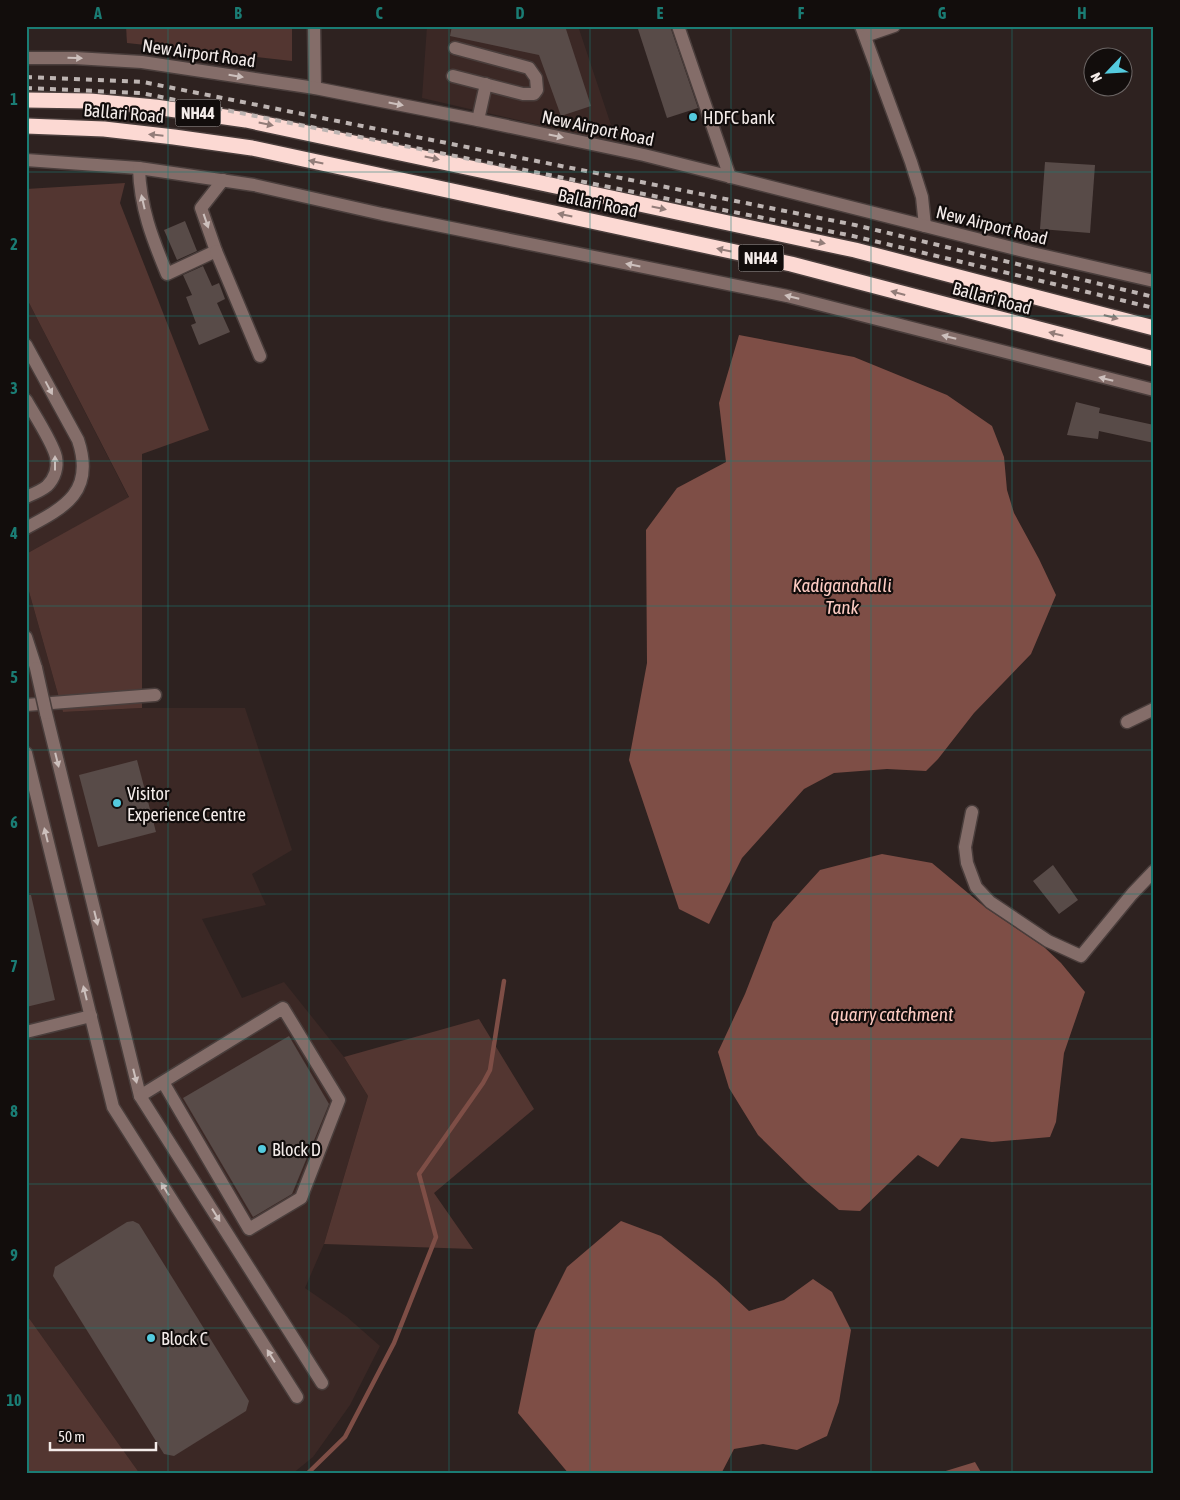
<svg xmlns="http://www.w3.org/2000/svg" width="1180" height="1500" viewBox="0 0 1180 1500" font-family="'Asap Condensed',sans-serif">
<rect width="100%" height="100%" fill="#2e2220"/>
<g fill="#3b2825">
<polygon points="427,26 578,26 617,143 422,98"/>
<polygon points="26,297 129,498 26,554"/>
<polygon points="26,581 63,712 142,708 245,708 292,850 252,874 266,905 202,919 242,998 284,982 344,1057 368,1096 324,1244 305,1288 347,1317 380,1346 350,1405 313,1457 292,1474 140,1474 26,1314"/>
</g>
<g fill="#533631">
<polygon points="126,26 292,26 292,61 127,43"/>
<polygon points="125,183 120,203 209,430 142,454 142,708 63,712 26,581 26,554 129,497 26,297 26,189"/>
<polygon points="479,1019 534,1109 434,1193 473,1249 324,1244 368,1096 344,1057"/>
<polygon points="26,1314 140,1474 26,1474"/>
</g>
<g fill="#7e4e46">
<polygon points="739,335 854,357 947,395 992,426 1004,457 1007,490 1014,513 1039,559 1056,595 1031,654 974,713 938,759 926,771 887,769 834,773 804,789 742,858 709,924 679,909 629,760 647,663 646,530 677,488 726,462 719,403"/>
<polygon points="882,854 932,863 986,908 1044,947 1061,963 1085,992 1064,1053 1056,1122 1050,1137 992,1142 961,1138 938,1167 918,1155 860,1211 839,1210 805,1181 758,1135 729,1088 718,1052 745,994 773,922 820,870"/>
<polygon points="621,1221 661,1236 716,1280 749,1311 784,1300 813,1279 832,1292 851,1330 839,1402 827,1436 797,1450 763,1444 734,1449 721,1474 569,1474 518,1413 535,1331 567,1267"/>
<polygon points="975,1462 982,1474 936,1474"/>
</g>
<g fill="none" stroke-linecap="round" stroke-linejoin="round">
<polyline stroke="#7e4e46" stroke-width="4.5" points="307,1474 345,1437 394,1343 436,1237 419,1174 483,1083 490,1070 504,981"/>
</g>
<g fill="#584b48">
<polygon points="452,26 565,26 591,106 561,116 539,55 450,36"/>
<polygon points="637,26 670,26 698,108 667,118"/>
<polygon points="1045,162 1095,165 1090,233 1040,229"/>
<polygon points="185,221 197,251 177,260 164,230"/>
<polygon points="203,266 212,286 219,283 225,299 217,303 230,332 199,345 191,325 196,323 186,297 192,295 183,275"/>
<polygon points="1076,402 1100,408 1099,413 1154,425 1154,443 1099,431 1098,439 1067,435"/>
<polygon points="137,760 156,832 98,847 79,775"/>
<polygon points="1053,865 1078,900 1059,914 1033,881"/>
<polygon points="26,895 31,895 55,1000 26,1007"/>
<polygon points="289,1036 329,1104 292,1194 253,1217 183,1098"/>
<polygon points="133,1221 139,1224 249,1401 246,1411 174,1456 164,1454 53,1276 55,1267 127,1222"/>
</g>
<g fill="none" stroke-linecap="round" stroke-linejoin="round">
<g stroke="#4a3e3c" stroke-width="15">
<g id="minor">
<polyline points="314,26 315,88"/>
<polyline points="678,26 730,177"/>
<polyline points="861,26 911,162 922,197 925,226"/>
<polyline points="865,36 894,26"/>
<polyline points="26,58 75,58 142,62 315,88 478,120 644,155 1032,253 1154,281"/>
<polyline points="453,76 523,94 534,94 537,90 536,78 529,68 455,48"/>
<polyline points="478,120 486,84"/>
<polyline points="26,160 139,168 254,185 382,214 787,296 1154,390"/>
<path d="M 139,168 C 140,207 152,238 167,274 L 216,251 L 201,208 L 223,180"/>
<polyline points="216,251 260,356"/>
<path d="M 26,345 L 78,440 C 95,491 66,507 26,528"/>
<path d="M 26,400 C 34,414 53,443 56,457 C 58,467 55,478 47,486 C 41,491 33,494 26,497"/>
<polyline points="26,637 36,668"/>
<polyline points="26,705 155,695"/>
<polyline points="46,713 140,1096 322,1383"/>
<polyline points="1127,722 1154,709"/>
<polyline points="26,753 113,1107 297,1397"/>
<polyline points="972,812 965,847 967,863 976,887 990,902 1048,941 1081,956 1132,894 1154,871"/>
<polyline points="26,1032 91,1016"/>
<polyline points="140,1096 283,1008 339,1100 301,1198 249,1229 163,1082"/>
</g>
</g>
<g stroke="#4a3e3c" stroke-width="18">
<g id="highway">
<polyline points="26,100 90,101 155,107 246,120 855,250 1154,328"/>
<polyline points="26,126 104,129 174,137 252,148 791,264 1154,359"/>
</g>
</g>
<use href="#minor" stroke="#846d69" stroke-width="12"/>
<use href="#highway" stroke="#fcd9d3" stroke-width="15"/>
<g stroke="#bdb4b2" stroke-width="4" stroke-dasharray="6 6" stroke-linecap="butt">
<polyline points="26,77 143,82 855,225 1154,297"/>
<polyline points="26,88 141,93 853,236 1154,308"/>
</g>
<g stroke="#4a3e3c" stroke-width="15" stroke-linecap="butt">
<polyline id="minor-bridge" points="36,668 46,713"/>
</g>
<use href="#minor-bridge" stroke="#846d69" stroke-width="12"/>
</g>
<defs><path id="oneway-solid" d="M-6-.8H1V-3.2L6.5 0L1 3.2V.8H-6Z" transform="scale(1.25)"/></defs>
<g fill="#cdc0bd">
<use href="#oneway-solid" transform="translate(75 58) rotate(2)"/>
<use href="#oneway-solid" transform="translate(236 76) rotate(9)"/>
<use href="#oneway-solid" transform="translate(396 104) rotate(11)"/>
<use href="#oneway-solid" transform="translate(556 136) rotate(12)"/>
<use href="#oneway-solid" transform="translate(143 202) rotate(-103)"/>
<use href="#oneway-solid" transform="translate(206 221) rotate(71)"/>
<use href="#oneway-solid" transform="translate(633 265) rotate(-169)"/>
<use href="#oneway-solid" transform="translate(792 297) rotate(-166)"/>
<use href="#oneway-solid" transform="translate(949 337) rotate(-166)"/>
<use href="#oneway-solid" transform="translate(1106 379) rotate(-166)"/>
<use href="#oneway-solid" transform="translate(49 388) rotate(62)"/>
<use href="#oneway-solid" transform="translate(55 463) rotate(-90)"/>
<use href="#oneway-solid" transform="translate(57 760) rotate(76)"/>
<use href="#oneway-solid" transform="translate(46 835) rotate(-104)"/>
<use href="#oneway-solid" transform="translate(96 918) rotate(76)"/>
<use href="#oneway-solid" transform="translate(85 993) rotate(-104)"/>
<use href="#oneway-solid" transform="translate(135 1076) rotate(76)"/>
<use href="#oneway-solid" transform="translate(165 1189) rotate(-122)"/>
<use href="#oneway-solid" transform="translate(216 1215) rotate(58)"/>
<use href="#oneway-solid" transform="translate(271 1356) rotate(-122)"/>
</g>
<g fill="#937d79">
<use href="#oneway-solid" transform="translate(266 124) rotate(12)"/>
<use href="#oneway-solid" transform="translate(156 135) rotate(-174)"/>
<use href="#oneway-solid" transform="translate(432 158) rotate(12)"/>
<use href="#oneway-solid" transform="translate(316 162) rotate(-168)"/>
<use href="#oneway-solid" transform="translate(659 208) rotate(12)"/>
<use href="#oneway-solid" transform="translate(565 215) rotate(-168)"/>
<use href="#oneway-solid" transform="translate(818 242) rotate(12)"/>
<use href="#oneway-solid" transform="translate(724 250) rotate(-168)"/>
<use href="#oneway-solid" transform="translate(898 293) rotate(-165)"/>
<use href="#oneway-solid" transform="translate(1111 317) rotate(15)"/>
<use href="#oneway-solid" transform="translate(1056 334) rotate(-166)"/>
</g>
<path fill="none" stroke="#1a7c74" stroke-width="1" stroke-opacity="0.55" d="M 168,26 L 168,1474M 309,26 L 309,1474M 449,26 L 449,1474M 590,26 L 590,1474M 731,26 L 731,1474M 871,26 L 871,1474M 1012,26 L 1012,1474M 26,172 L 1154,172M 26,316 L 1154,316M 26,461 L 1154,461M 26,606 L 1154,606M 26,750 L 1154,750M 26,894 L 1154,894M 26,1039 L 1154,1039M 26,1184 L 1154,1184M 26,1328 L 1154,1328"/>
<g fill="#54cade" stroke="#120d0c" stroke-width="2">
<circle cx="693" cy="117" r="5"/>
<circle cx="117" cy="803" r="5"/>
<circle cx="262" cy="1149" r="5"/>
<circle cx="151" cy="1338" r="5"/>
</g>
<g text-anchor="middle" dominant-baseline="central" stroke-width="4.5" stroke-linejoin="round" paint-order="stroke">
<g fill="#120d0c" stroke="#b0a9a7" stroke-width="1">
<rect x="175.5" y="99.5" width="45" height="27" rx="4"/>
<rect x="738.5" y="244.5" width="45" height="27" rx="4"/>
</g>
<g font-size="16" font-weight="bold" fill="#f4ecea">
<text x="198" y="113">NH44</text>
<text x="761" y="258">NH44</text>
</g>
<g font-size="18" fill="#f4ecea" stroke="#120d0c">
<text transform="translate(199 53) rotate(8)">New Airport Road</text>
<text transform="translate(124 113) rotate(5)">Ballari Road</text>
<text transform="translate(598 128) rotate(12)">New Airport Road</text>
<text transform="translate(598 203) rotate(12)">Ballari Road</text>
<text transform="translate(992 225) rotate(14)">New Airport Road</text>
<text transform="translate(992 298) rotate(15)">Ballari Road</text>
</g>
<g font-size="18" fill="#f4ecea" stroke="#120d0c" text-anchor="start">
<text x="703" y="117">HDFC bank</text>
<text x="127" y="793">Visitor<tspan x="127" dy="21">Experience Centre</tspan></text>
<text x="272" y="1149">Block D</text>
<text x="161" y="1338">Block C</text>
</g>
<g font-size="19" font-style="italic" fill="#feccc3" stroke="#120d0c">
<text x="842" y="585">Kadiganahalli<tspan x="842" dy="22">Tank</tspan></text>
<text x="892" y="1014">quarry catchment</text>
</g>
</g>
<rect width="1180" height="1500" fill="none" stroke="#120d0c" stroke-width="55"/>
<g transform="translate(1108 72) rotate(245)"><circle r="24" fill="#120d0c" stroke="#6c6665"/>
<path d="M0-4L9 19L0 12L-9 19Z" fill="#54cade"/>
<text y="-8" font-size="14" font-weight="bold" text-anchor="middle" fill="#f4ecea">N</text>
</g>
<path d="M50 1442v8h106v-8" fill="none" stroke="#f4ecea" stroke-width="2.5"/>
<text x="58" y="1442" font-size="15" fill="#f4ecea" stroke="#120d0c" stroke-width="4" paint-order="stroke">50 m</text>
<rect x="28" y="28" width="1124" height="1444" fill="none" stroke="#1a7c74" stroke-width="2"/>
<g font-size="16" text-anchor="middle" font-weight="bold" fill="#1a7c74">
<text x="98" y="19">A</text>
<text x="238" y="19">B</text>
<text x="379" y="19">C</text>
<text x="520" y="19">D</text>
<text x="660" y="19">E</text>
<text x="801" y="19">F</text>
<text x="942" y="19">G</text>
<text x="1082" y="19">H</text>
<text x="14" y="105">1</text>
<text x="14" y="250">2</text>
<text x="14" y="394">3</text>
<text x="14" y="539">4</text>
<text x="14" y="683">5</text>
<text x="14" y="828">6</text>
<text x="14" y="972">7</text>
<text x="14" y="1117">8</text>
<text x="14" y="1261">9</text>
<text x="14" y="1406">10</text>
</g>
</svg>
